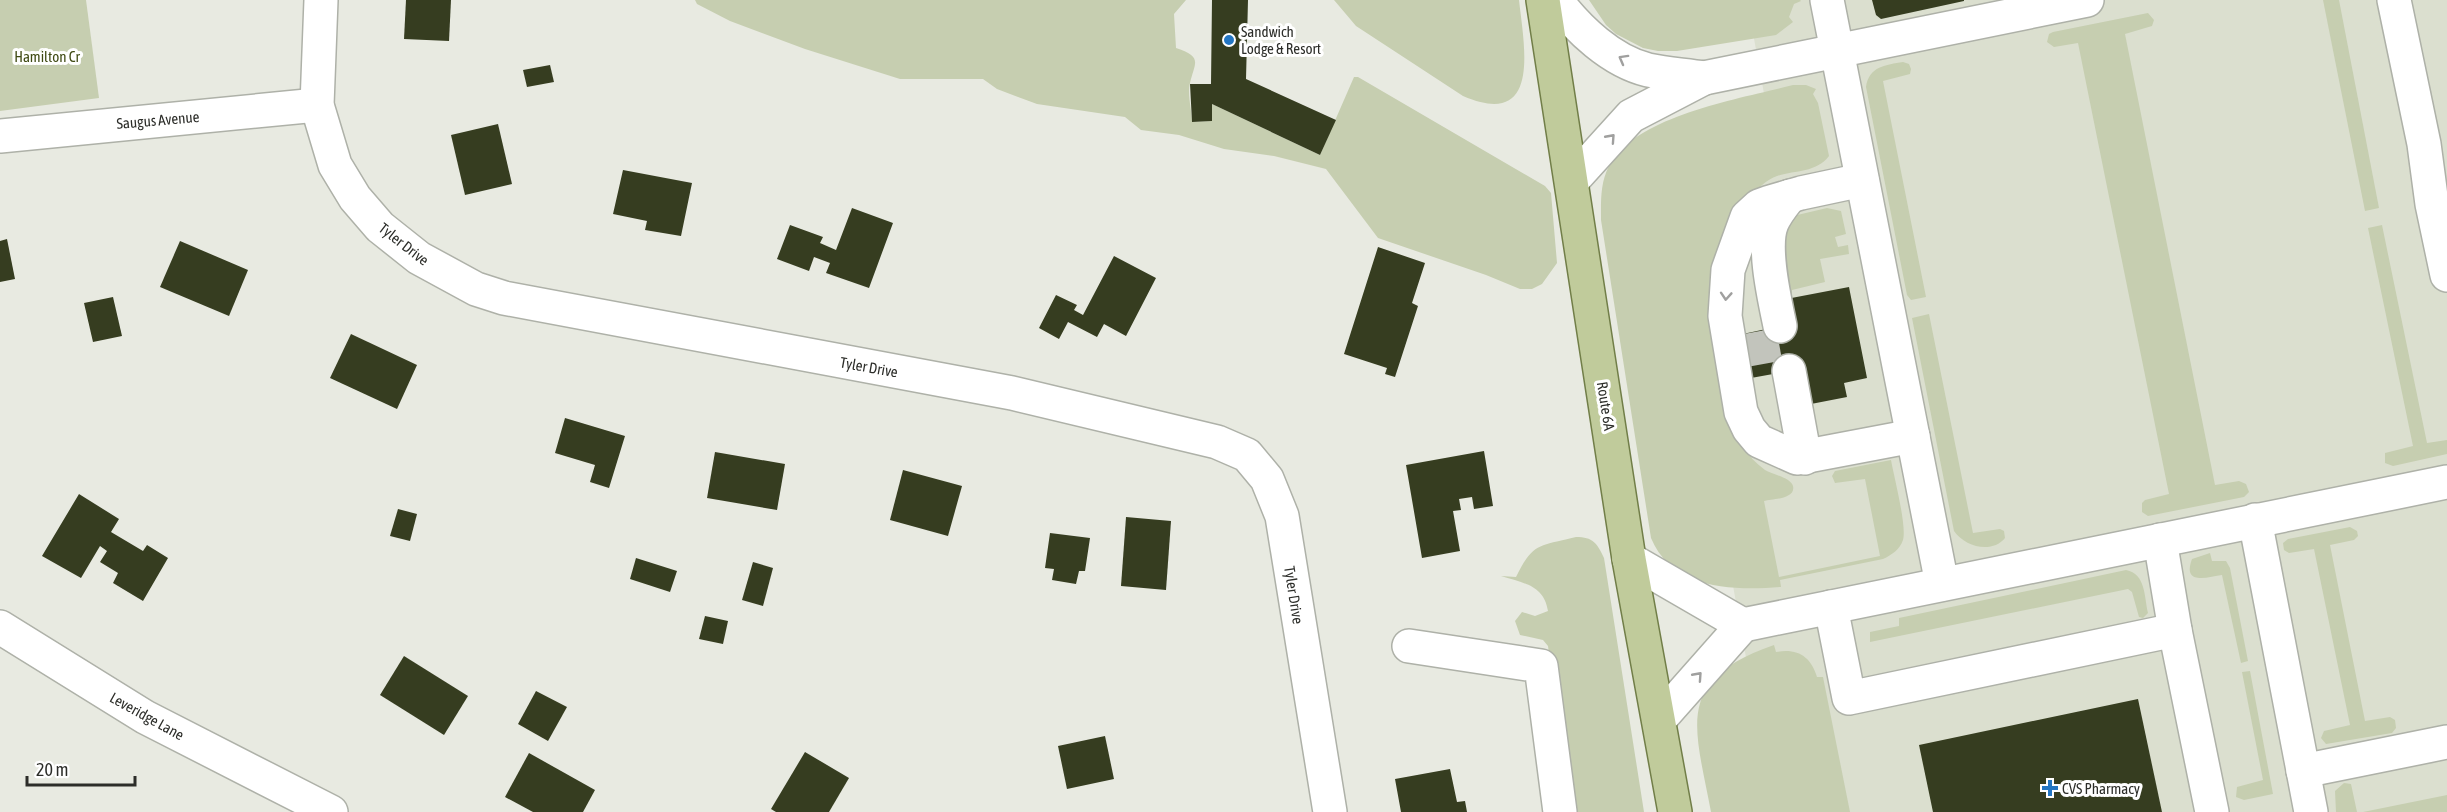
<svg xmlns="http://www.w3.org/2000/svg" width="2447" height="812" viewBox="0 0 2447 812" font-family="'Asap Condensed',sans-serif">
<rect width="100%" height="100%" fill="#e8eae1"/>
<polygon fill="#dbdfcf" points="1747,0 2447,0 2447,812 1774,812 1682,304 1775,154"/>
<g fill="#c6ceb0">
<polygon points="0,0 86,0 99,98 0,111"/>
<path d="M 695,0 L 1186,0 L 1174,14 L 1176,48 C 1203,57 1195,62 1190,83 C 1187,94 1192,111 1192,122 L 1212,121 L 1212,104 L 1320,155 L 1354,77 L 1358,77 L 1545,186 L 1551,193 L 1557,263 L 1542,284 L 1532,289 L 1520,289 L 1486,275 L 1378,238 L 1326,169 L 1274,156 L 1224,149 L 1179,135 L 1141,130 L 1125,117 L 1037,104 L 997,89 L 983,79 L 900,79 L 805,49 L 730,21 L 697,4 Z"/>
<path d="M 1334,0 L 1519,0 C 1524,46 1542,130 1463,96 L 1356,26 Z"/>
<polygon points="1589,0 1800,0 1801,1 1794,4 1789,17 1793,22 1776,35 1677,51 1658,51 1643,48 1616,34 1606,25"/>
<polygon points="2323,0 2339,0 2379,208 2365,211"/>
<polygon points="2148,13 2154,20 2152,26 2125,34 2215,485 2239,481 2246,484 2249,492 2244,497 2148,516 2142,512 2142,503 2145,500 2169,494 2078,43 2054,47 2047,42 2049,34 2053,32"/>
<path d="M 1903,62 L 1909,64 L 1911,69 L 1910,74 L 1883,81 L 1926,297 L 1911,300 L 1907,295 L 1866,87 C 1869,66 1886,65 1903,62 Z"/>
<path d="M 1793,85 L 1806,85 L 1816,89 L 1813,94 L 1818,103 L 1829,156 C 1816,173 1795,170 1777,176 C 1767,179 1758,189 1750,195 L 1726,418 C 1736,438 1747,457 1765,470 C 1772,474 1791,478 1793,486 C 1796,499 1772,499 1764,501 L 1779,577 L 1880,556 L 1865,479 L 1835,483 L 1832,476 L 1835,471 L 1891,460 C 1894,477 1907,526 1903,540 C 1900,549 1892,555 1883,559 L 1780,580 L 1781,587 C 1732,591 1672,589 1651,538 L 1601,220 C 1601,202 1600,183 1609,166 C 1636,115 1741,99 1793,85 Z"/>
<polygon points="1827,208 1841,211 1846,234 1835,237 1838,247 1848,245 1849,254 1820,259 1825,282 1792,290 1792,297 1783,299 1782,230 1793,216"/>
<polygon points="2382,225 2427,443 2447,440 2447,454 2393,466 2385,463 2385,453 2413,446 2368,228"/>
<path d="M 1929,314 L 1973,533 L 2000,529 L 2004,531 L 2005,538 C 1992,554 1965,547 1954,531 L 1912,318 Z"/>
<polygon points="2350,527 2357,531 2358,536 2354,540 2330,545 2365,721 2390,717 2395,720 2396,728 2392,733 2326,744 2321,738 2324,731 2350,725 2314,549 2289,553 2284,550 2283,543 2288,539"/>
<path d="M 1576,537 C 1593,537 1597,543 1604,558 L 1644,812 L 1571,812 L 1548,646 L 1543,640 L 1520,635 L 1515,621 L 1522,612 L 1535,616 L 1548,611 C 1544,585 1523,583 1501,576 L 1516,577 C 1533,542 1540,546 1576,537 Z"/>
<path d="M 2210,553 L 2212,561 L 2226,561 L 2230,568 L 2248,661 L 2241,663 L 2222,575 C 2208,577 2182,586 2192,559 Z"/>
<path d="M 2126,570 C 2146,574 2144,596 2148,613 L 2143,618 L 2139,617 L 2132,592 L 2128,589 L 1870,642 L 1870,632 L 1899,626 L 1899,618 Z"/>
<path d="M 1774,645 L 1776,652 C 1798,648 1811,657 1817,677 L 1823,677 L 1850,812 L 1711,812 C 1695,726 1673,680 1774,645 Z"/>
<polygon points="2250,671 2273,794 2244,800 2236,797 2237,787 2263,780 2242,672"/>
<polygon points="2344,783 2351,784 2357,812 2336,812 2335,791"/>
<polygon points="2447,795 2447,812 2363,812"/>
</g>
<g fill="#363d20">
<polygon points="406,0 451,0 449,41 404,39"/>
<polygon points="1212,0 1248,0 1246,79 1336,120 1320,155 1212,104 1212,121 1192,122 1190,84 1211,84"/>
<polygon points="1872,0 1964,0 1964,1 1881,19 1876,15"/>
<polygon points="550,65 554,82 527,87 523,70"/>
<polygon points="498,124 512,184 465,195 451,135"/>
<polygon points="623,170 692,183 681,236 645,230 647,221 613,214"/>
<polygon points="852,208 893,223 869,288 826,273 830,263 814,257 809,271 777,259 790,225 823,237 820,243 836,250"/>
<polygon points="7,239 15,279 0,282 0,241"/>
<polygon points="180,241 248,270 229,316 160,287"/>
<polygon points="1378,247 1425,263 1412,303 1418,306 1395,377 1385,374 1387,368 1344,354"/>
<polygon points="1114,256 1156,278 1126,336 1104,324 1097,337 1068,322 1059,339 1039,328 1056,295 1077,305 1074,310 1083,315"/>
<polygon points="1849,287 1867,378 1844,383 1847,397 1811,404 1789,371 1751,378 1743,334 1785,325 1781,300"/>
<polygon points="113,297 122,336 93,342 84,303"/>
<polygon points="351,334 417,365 397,409 330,378"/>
<polygon points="565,418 625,436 609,488 590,482 595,465 555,453"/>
<polygon points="1484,451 1493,506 1474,509 1472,497 1459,499 1461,510 1453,511 1460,551 1422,558 1406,465"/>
<polygon points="715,452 785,464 777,510 707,498"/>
<polygon points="903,470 962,486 948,536 890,520"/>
<polygon points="79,494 119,519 111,532 143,551 147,545 168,558 143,601 113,583 118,573 100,562 107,551 100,546 81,578 42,556"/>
<polygon points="398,509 417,514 410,541 390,536"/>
<polygon points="1126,517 1171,521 1166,590 1121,586"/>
<polygon points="1050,533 1090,538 1085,571 1079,571 1076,584 1052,580 1054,569 1045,568"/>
<polygon points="636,558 677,571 670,592 630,579"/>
<polygon points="753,562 773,568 763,606 742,600"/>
<polygon points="705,616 728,621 723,644 699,639"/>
<polygon points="404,656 468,696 444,735 380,695"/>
<polygon points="536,691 567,707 548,741 518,724"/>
<polygon points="2138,699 2162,812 1933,812 1919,745"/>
<polygon points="1105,736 1114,779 1067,789 1058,746"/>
<polygon points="805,752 849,778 829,812 776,812 771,809"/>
<polygon points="529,753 595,790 583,812 533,812 505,797"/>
<polygon points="1450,769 1457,802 1465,801 1467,812 1401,812 1395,779"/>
</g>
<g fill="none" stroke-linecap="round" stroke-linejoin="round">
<polyline stroke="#c2c4bc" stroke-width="33" stroke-dasharray="33 16" stroke-linecap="butt" points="1760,331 1768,375"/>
<g stroke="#aeb1a8" stroke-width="36">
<g id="minor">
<polyline points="321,0 317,105 335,165 355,198 380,227 419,258 476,289 504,298 1012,393 1217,442 1247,455 1267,479 1282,516 1330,812"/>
<path d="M 1556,0 C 1578,29 1611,61 1648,70 C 1666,74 1685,75 1704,78 L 1631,116 L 1572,181"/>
<polyline points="1827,0 1942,584"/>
<polyline points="2394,0 2424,144 2432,204 2447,275"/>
<polyline points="1704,78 2087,0"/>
<polyline points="0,136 317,105"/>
<polyline points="1862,180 1801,193 1770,202 1759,206 1747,217 1728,270 1725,316 1741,412 1749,429 1759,441 1797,458 1913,436"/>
<path d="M 1780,326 C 1775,301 1762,247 1772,223 C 1776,213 1783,205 1790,196"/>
<polyline points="1789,371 1805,458"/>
<polyline points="2255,520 2311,812"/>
<polyline points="2160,540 2175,630"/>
<polyline points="1629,559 1743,625 1659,720"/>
<polyline points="1831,607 1849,698 2175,630 2212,812"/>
<polyline points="1743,625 2447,482"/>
<polyline points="0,627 145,717 331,812"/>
<polyline points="1409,646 1541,666 1560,812"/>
<polyline points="2303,771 2447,742"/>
</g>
</g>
<g stroke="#717e48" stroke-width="36">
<polyline id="major" points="1543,0 1629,559 1675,812"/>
</g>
<use href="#minor" stroke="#fff" stroke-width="33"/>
<use href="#major" stroke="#c0cb9b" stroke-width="33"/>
</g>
<defs><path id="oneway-chevron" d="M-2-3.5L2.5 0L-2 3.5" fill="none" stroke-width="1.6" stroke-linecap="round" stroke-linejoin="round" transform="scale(1.5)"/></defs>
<g stroke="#a0a09f">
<use href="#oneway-chevron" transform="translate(1623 59) rotate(-151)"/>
<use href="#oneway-chevron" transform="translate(1611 138) rotate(-48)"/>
<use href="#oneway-chevron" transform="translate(1726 296) rotate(94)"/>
<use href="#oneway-chevron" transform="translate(1698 676) rotate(-48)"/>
</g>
<g fill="#2376c4" stroke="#fff" stroke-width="2">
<circle cx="1229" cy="40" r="6"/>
<path d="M2047 779h6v6h6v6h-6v6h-6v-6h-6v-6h6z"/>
</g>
<g text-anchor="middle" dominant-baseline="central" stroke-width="6" stroke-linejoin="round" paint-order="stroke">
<g font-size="15" fill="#2c2d29" stroke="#fff" text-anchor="start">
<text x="1241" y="31">Sandwich<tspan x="1241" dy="17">Lodge &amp; Resort</tspan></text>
<text x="2062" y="788">CVS Pharmacy</text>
</g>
<g font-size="15" fill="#3e4912" stroke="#fff">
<text x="47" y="56">Hamilton Cr</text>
</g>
<g font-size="15" fill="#2c2d29" stroke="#fff">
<text transform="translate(158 120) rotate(-5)">Saugus Avenue</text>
<text transform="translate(404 244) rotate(38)">Tyler Drive</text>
<text transform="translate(869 367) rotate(10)">Tyler Drive</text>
<text transform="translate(1606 406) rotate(81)">Route 6A</text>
<text transform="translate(1294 595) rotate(81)">Tyler Drive</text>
<text transform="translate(147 716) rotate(29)">Leveridge Lane</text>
</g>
</g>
<path d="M27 776v9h108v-9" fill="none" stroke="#2c2d29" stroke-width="3"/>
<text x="36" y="776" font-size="18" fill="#2c2d29" stroke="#ffffff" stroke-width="4.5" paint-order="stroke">20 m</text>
</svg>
